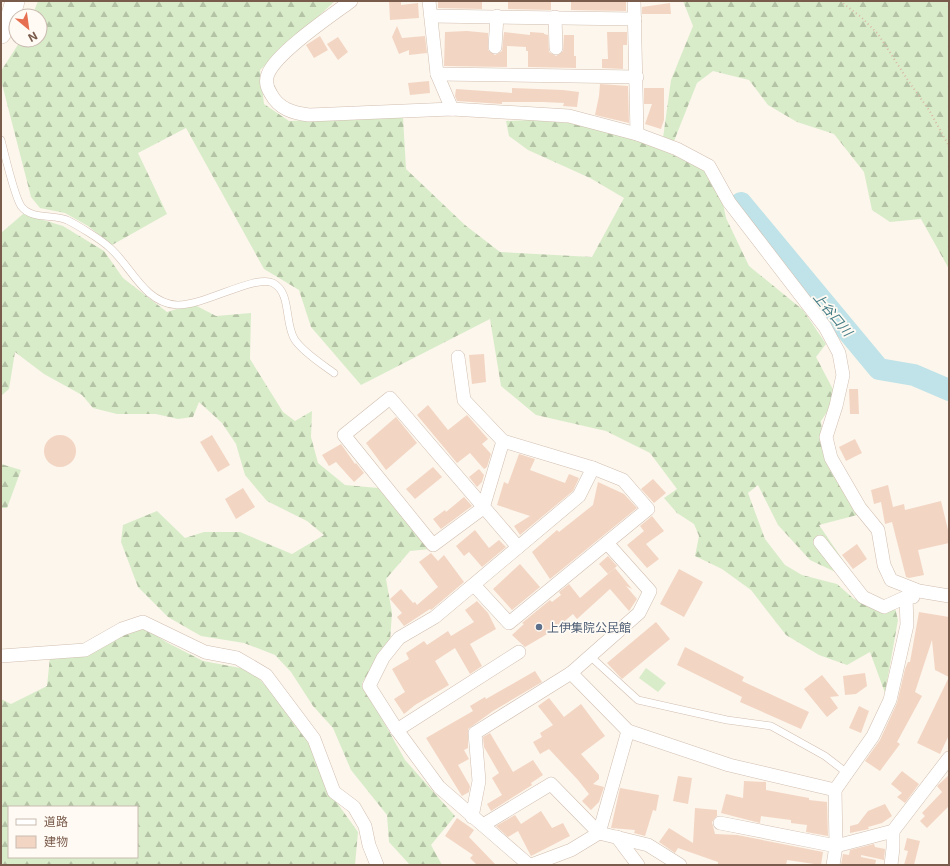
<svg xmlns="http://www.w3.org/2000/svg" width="950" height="866" viewBox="0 0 950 866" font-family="Inter,'Noto Sans JP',sans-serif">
<defs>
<pattern id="forest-firs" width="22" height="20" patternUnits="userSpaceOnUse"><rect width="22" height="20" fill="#d8ecc9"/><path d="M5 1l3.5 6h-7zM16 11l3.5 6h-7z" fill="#b4c2a5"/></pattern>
</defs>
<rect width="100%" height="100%" fill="#fdf6ec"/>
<polygon fill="#d8ecc9" points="646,668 666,683 658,692 639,678"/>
<g fill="url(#forest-firs)" fill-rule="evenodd">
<polygon points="38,1 335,1 260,70 264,104 289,121 403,117 406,169 465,225 500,252 592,257 624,198 590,178 528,150 509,136 506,121 531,120 570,123 619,135 652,145 706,171 720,189 726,218 749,266 803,310 826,344 816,357 837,397 821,421 824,455 857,515 819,525 849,569 846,577 810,560 778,525 758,485 748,493 765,539 785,565 802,575 837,584 854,599 873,604 894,604 898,620 885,693 870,652 847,665 819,655 786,635 751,590 722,569 695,556 699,536 694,524 677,513 664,498 677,489 650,453 606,431 536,415 501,386 490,319 361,385 311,327 299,290 264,269 186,128 138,153 167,214 112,245 88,226 65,213 40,208 31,197 1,80 1,71 21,40 40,40 40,16 32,16"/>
<polygon points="683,1 949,1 949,269 921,219 890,222 872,210 864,172 834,134 797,122 768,105 749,80 713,71 697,83 674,141 663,138 671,80 693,26"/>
<polygon points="23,214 63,226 104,251 123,278 167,312 193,304 216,316 251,313 250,359 283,412 295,421 312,411 311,437 318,463 345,485 378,488 430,549 410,551 386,579 392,613 390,641 362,683 405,760 455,816 431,845 442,865 410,865 389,842 387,815 351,770 333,728 313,706 291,672 275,655 244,643 201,636 168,617 138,587 121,542 123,525 157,511 185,538 204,532 240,532 292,554 324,535 307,521 267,501 245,475 236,444 222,423 199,402 193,417 178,419 156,414 117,414 93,408 82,395 44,374 15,352 9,389 1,396 1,233"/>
<polygon points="1,464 21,470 7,508 1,508"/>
<path d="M 144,628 L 168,643 L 203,661 L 251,670 L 293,715 L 319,762 L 327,789 L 358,832 L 355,865 L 1,865 L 1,699 L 11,704 L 47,686 L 50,657 ZM 9,807 L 137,807 L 137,857 L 9,857 Z"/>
</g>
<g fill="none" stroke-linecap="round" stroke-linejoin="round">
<polyline stroke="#bfe3e8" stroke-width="22" points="741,203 879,369 914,375 949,390"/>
</g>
<g fill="#f3d5c3">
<polygon points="389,1 401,1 401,5 418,3 419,18 390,20"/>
<polygon points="438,1 482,1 482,9 438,8"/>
<polygon points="508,1 551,2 551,10 508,9"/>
<polygon points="571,1 626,1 626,11 571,10"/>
<polygon points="670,3 671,14 642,14 642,7"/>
<polygon points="397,26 402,38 425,36 427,53 409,55 409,50 399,54 392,37"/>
<polygon points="467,31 488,33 488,50 495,55 502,51 504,32 530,35 530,32 544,33 544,34 548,35 549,52 556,56 563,51 564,35 574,35 574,56 576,56 576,68 528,67 528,51 526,51 526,47 507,46 507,67 444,66 445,32"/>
<polygon points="607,32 627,32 627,45 623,45 623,69 602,68 602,59 608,59"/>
<polygon points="320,36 328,50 314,58 306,45"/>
<polygon points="338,37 348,52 338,60 327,44"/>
<polygon points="429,81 430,93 410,95 408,83"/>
<polygon points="600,84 628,86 629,123 595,115 599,96"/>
<polygon points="512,88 563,90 579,92 577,107 563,106 564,103 543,102 502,102 502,104 457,101 455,96 456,89 512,93"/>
<polygon points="644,88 664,88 664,120 661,129 645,124 652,104 644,104"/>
<polygon points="484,354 486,382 472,384 469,355"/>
<polygon points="849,389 858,389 859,414 850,414"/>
<polygon points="428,405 448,430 467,415 488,439 482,444 491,454 487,467 484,469 470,453 457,463 417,415"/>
<polygon points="396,417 417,443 386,470 366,443"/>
<circle cx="60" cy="451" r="16"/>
<polygon points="212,435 230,465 218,472 200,442"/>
<polygon points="855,439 862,453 846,461 839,447"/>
<polygon points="341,444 355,464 356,463 364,473 354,482 336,462 329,466 322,455"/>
<polygon points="519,454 535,459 530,470 565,483 569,474 579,478 573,491 520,535 514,526 530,516 497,505 504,482 508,484"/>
<polygon points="433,467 442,477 415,499 406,489"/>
<polygon points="479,469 484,475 482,482 477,487 469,477"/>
<polygon points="653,479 666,493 654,503 641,489"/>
<polygon points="598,482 624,494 637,508 550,579 532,552 557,530 559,532 593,505"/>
<polygon points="888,485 893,507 904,504 905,510 941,501 949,534 949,543 918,550 924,575 909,578 906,577 892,522 885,524 881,502 874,504 871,490"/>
<polygon points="243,488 255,507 236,519 225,499"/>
<polygon points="464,497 472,506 441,529 433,519 445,510 446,512"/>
<polygon points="652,516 664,531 646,544 659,559 647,568 627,545 644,531 640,526"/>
<polygon points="475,530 489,548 499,540 506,547 482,567 469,552 464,556 456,546"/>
<polygon points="857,544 867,559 853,569 842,555"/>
<polygon points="431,553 438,561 444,555 464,582 431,610 430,609 404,626 397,617 402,613 390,599 401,589 413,603 415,602 417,605 438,587 419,562"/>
<polygon points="608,556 617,566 608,574 599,564"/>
<polygon points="520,564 540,587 512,610 493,589"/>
<polygon points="615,568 632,589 626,586 637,599 629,611 610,589 577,619 573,614 554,630 525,647 512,635 524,624 522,623 550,600 552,602 561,595 559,592 569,584 580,598"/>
<polygon points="679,569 703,582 684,617 660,604"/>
<polygon points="477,601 488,613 496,629 470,644 482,666 470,674 455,648 435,661 449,685 415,705 404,714 394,699 405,692 392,669 409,659 406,653 424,641 427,645 448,631 451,636 474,622 465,610"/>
<polygon points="919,612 949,617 949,735 940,754 917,743 949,677 935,670 932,640 915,692 922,696 897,742 900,744 880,771 865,761 880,740 897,703 905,669 908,662 910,662"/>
<polygon points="656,622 670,639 622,679 607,663"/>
<polygon points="685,647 744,677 742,681 809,712 801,729 740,702 742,697 677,665"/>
<polygon points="535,671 542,682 493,711 468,729 468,748 464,750 469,759 458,765 470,786 469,792 462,796 426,738 473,711 470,706 485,697 486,699"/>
<polygon points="865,673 867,686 856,694 845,695 843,676"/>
<polygon points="822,675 839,696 830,697 838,708 827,717 804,689"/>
<polygon points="549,698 564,717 581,704 605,736 581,754 599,775 599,779 593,784 604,787 599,802 591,810 582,801 589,794 578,780 549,749 540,754 533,742 542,737 540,733 553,725 538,706"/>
<polygon points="859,706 869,711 861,733 849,728"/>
<polygon points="490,733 513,772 533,760 543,775 531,783 532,785 491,811 487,804 502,795 492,778 499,773 484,747 483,737"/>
<polygon points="902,771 919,784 905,803 897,797 902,793 891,784"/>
<polygon points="949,775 949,806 927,828 920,821 925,816 922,813 942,792 937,786"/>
<polygon points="678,776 692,778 688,804 673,801"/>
<polygon points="744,781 766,782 766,790 809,798 809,800 827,802 828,836 806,832 807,825 791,823 791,820 761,816 760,823 721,813 726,794 743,798"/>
<polygon points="620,788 659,795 656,811 653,810 645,836 634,833 635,830 611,828"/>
<polygon points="885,804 892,816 882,823 868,827 869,829 850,833 850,826 858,824 868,811"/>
<polygon points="695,808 717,810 717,816 712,822 715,834 737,835 823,852 821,865 787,860 786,865 718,865 718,862 678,848 675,853 659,842 669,828 693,843"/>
<polygon points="541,811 552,828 563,823 570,836 531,856 518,831 508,837 496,826 515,815 521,824"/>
<polygon points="457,818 474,830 469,837 496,865 477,865 470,858 473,855 445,836"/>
<polygon points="907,838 920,841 914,865 904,865 908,851 904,850"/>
<polygon points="874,844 875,847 885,849 884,860 861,855 861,857 876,860 875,865 841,865 843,854 849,855 850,850"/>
</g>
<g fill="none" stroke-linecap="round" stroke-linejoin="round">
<g stroke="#d1beb0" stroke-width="8">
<g id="service">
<path d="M 1,140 C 5,155 14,195 21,206 C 31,220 53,214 67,220 C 77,225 102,240 110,248 C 131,266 144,303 177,305 C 204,306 255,274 273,283 C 292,293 284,324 295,340 C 304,353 322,364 334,373"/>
<polyline points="591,657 638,700 727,720 771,726 825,756 847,773"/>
</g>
</g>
<g stroke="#d1beb0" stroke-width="14">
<g id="minor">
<path d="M 351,1 C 332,15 276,53 268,74 C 265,81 267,88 271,94 C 279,109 293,113 309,115 L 452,109 L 569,116 L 637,134 L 677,149 L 709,166 L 729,202 L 825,327 L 839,353 L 843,375 L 836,406 L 826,437 L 831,458 L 860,508 L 878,530 L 884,565 L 891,580 L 919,591 L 949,596"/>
<polyline points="429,1 437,74 452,109"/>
<polyline points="634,1 637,134"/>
<polyline points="431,16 635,19"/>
<polyline points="555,17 556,48"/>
<polyline points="495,47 497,16"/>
<polyline points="437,74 637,77"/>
<polyline points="458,357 464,400 503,441 593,468 623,480 648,509 509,623 474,585"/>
<polyline points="503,441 483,508 433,545 344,435 390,398 518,547"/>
<polyline points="820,542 863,597 884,607 906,597 913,597"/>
<polyline points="1,656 85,650 122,629 143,622 205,652 237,658 266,675 314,739 334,792 354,807 365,826 369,845 377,865"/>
<polyline points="571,673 628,731 729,765 835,790 836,846 833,865"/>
<polyline points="397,730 519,652"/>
<polyline points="835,790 873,736 890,700 907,625 906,597"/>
<polyline points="472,817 479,781 475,733 571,673 639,613 650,591 607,543"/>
<polyline points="720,823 836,846 893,831 949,758"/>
<polyline points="483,825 551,784 599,833 648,845 680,865"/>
<polyline points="617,837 638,865"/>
<polyline points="529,865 439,787 397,730 369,686 383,658 399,638 435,617 579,496 593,468"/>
<polyline points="531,865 571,850 599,833 628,731"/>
<polyline points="891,865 893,848 893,831"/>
</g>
</g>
<g stroke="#d6c0b0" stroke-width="20">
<polyline id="secondary" points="1,34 10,18 15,1"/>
</g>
<polyline stroke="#d9b8a5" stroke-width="2" stroke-dasharray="1 3" stroke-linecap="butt" points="840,1 861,17 878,34 909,82 929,110 949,146"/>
<use href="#service" stroke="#fff" stroke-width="7"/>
<use href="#minor" stroke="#fff" stroke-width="13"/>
<use href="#secondary" stroke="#fff" stroke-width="19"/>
</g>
<circle fill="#5c6f8a" stroke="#fffaf3" stroke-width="1.5" cx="539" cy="627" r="4"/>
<g text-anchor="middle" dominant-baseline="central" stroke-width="3.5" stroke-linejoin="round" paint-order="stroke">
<g font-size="12" fill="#4e5e75" stroke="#fffaf3" text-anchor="start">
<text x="547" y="627">上伊集院公民館</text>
</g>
<g font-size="13" font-style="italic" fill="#437c86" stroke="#fffaf3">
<text transform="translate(833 314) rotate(50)">上谷口川</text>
</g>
</g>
<rect width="950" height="866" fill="none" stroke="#7a5c4d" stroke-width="4"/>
<rect x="8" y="806" width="130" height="52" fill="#fffaf3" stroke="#cabbb1"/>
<rect x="16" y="819" width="20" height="6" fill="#ffffff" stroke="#cabbb1"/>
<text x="44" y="826" font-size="12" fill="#7a5c4d">道路</text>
<rect x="16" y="836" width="20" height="12" fill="#f3d5c3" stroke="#cabbb1"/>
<text x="44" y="846" font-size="12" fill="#7a5c4d">建物</text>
<g transform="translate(28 28) rotate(151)"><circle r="19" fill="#fffaf3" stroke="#cabbb1"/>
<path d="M0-3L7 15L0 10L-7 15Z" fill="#e76f51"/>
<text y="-6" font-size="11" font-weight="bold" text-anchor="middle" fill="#7a5c4d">N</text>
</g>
</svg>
